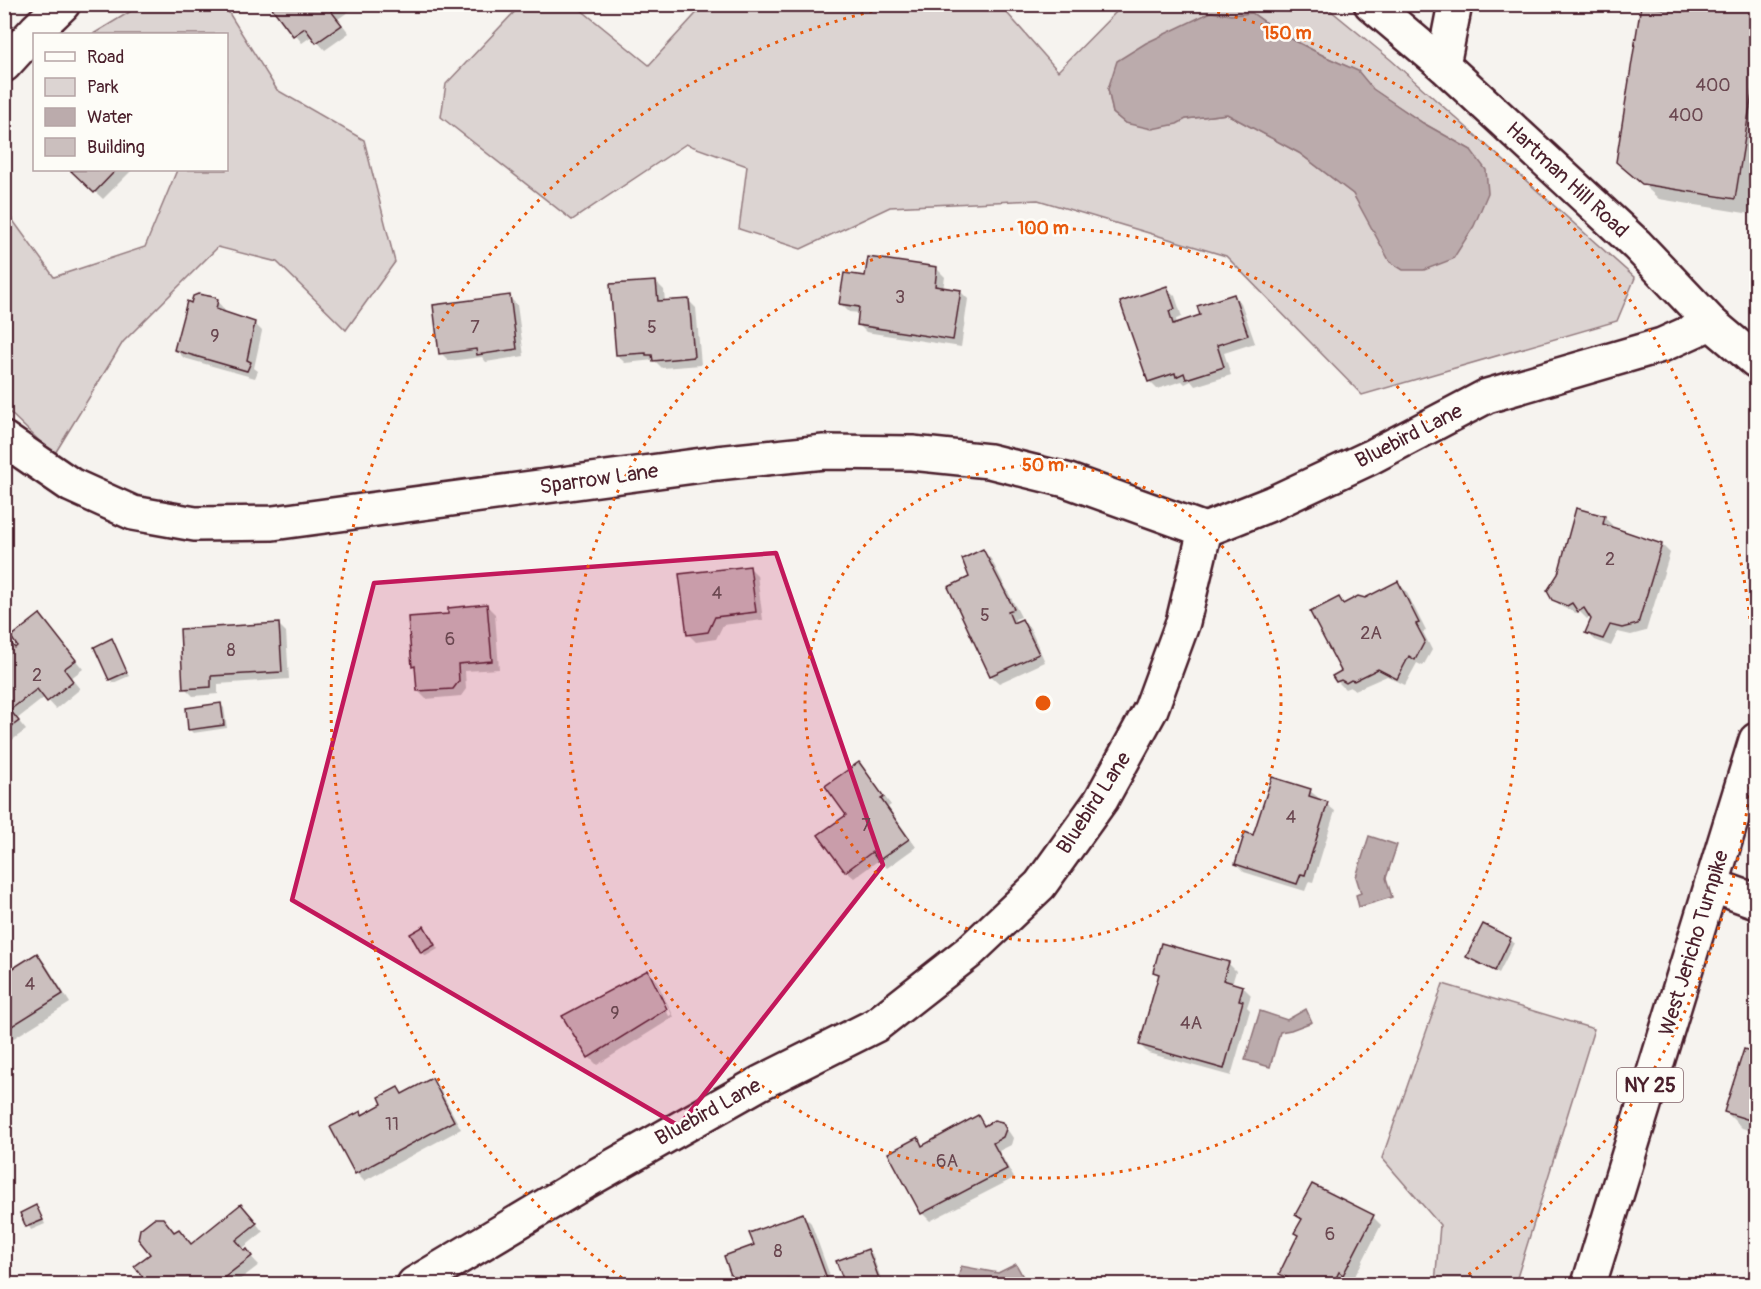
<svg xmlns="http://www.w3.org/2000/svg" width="1761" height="1289" viewBox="0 0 1761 1289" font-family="Pangolin,sans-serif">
<rect width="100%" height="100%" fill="#f6f3ef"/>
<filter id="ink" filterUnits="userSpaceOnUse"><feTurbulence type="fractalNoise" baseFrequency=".0167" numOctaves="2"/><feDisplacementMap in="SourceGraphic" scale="12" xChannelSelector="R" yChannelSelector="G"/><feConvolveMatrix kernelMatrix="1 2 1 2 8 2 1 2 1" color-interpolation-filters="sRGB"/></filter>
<g filter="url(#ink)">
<g fill="#dcd4d2" stroke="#937a7e" stroke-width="1.5" fill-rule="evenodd">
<polygon points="141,5 224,5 277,90 364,140 395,262 346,330 277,262 218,247 123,342 54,455 5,408 4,208 54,277 145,247 177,170 226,170 226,34 93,34"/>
<path d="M 521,5 L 575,5 L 649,65 L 704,5 L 1000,5 L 1058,71 L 1123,5 L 1324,5 L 1391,60 L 1635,278 L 1617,321 L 1362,395 L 1226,256 L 1038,200 L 890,207 L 801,249 L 739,229 L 747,166 L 686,144 L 572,220 L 441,117 L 446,84 ZM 1211,12 L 1231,15 L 1252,13 L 1280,33 L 1326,57 L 1358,71 L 1372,89 L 1423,123 L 1471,150 L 1364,212 L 1353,194 L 1299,153 L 1227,114 L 1186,119 L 1125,123 L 1113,113 L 1108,89 L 1186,25 Z"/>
<polygon points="1443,984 1594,1029 1515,1284 1435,1284 1440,1225 1382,1158"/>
</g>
<g fill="#bbabac" stroke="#8e7378" stroke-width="1.5">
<polygon points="1211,12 1231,15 1252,13 1280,33 1326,57 1358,71 1373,89 1423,123 1471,150 1486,170 1488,193 1474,226 1453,259 1424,270 1403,270 1390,262 1353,194 1299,153 1227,114 1186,119 1177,124 1152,129 1125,123 1113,113 1108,89 1117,61 1146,43"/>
<polygon points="1369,836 1397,845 1386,878 1392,897 1359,907 1356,895 1361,893 1356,877"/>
<polygon points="1306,1009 1312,1022 1291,1030 1280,1032 1270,1067 1245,1060 1260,1011 1287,1020"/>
<polygon points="1016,1264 1027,1284 957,1284 961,1266 998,1273"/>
</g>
<g fill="#0003" fill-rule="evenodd">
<polygon points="271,4 357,4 358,5 338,19 349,33 325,50 312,36 302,43"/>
<polygon points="1688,4 1756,4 1756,179 1751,214 1659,199 1618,162 1686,14"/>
<polygon points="72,170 132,170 103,199"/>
<polygon points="937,269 945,277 943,289 960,291 968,299 961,347 866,332 858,324 860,313 849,312 841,304 866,278"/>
<polygon points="656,282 664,290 665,302 688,300 696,308 701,365 662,368 654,360 625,363 617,355"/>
<polygon points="1167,288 1175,296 1182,317 1176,319 1177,324 1202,316 1233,295 1241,303 1255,343 1224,353 1231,375 1195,386 1191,381 1185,384 1182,381 1157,389 1149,381"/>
<polygon points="509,297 517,305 524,356 486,362 482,357 449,361 441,353"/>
<polygon points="214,298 225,310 224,313 254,323 262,331 254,368 258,371 255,378 184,358 176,350 192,305"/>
<polygon points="1604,517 1612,525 1612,528 1662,545 1670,553 1646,631 1631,635 1618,632 1611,646 1595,640 1587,632 1593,619 1591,616 1587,619 1579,611 1576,613 1562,607 1553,599"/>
<polygon points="983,551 991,559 1021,617 1015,619 1016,623 1022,620 1030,628 1045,662 999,683 991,676 971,578"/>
<polygon points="749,567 757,575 763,620 723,625 716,639 696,642 688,634"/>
<polygon points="1398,583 1406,591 1426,631 1423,632 1432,650 1423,666 1417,663 1405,685 1387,676 1355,690 1350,687 1345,689 1337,681 1343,672 1339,599 1345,604 1365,600"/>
<polygon points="487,606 495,614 499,669 465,671 466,689 461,696 426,699 418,691 416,669 413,666 449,615"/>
<polygon points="40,616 83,669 71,678 80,689 56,709 45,697 17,719 26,730 4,746 4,640 16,650"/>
<polygon points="278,624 286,632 289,679 218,684 218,694 193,696 185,688"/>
<polygon points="112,640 115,644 129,676 113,683 110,679"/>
<polygon points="221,705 224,708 227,728 193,733 190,730"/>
<polygon points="859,764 891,805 888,807 916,847 887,868 879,860 854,878 846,871 848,816"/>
<polygon points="1310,791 1335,811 1313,882 1309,881 1305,891 1244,872 1236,864 1254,837"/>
<polygon points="424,928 438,949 426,956 422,952"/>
<polygon points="1510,939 1514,943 1499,973 1468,956"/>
<polygon points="37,955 45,963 70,1003 9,1041 7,1039 4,1041 4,976"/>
<polygon points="1228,963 1236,971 1232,984 1243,987 1251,995 1247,1007 1250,1010 1231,1076 1148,1053 1140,1045 1160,977 1154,972"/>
<path d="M 648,972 L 656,980 L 674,1017 L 597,1065 L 589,1057 ZM 651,979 L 654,979 L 672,1015 L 669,1016 Z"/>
<polygon points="1745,1051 1756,1054 1756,1132 1742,1128 1726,1112"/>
<polygon points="431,1080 439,1088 461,1129 364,1181 356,1173 332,1128 360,1113 363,1116 385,1105 397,1089 404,1095"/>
<polygon points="978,1117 986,1126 1001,1124 1009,1132 1013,1138 1011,1145 999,1151 1014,1178 930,1221 922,1213 917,1139 924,1146"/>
<polygon points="36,1207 45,1224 31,1230 22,1214"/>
<polygon points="249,1214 263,1232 243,1248 259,1265 234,1284 150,1284 136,1267 175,1234 192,1246"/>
<polygon points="803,1215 811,1223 833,1284 736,1284 726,1257 756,1246"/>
<polygon points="1297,1215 1373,1217 1381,1225 1352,1282 1347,1279 1344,1284 1295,1284 1281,1273 1300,1236 1303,1221"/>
<polygon points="868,1251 872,1254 883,1284 847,1284 838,1262"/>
</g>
<g fill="#cbbfbe" stroke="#4a1f2b" stroke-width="1.5">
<polygon points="269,4 340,4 331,11 342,25 316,43 305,28 293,36"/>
<polygon points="1686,4 1756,4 1756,69 1735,199 1642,184 1616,162 1641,5 1685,12"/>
<polygon points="70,170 116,170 94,193"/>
<polygon points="868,257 937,267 935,286 961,290 953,340 857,325 859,307 839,304 844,273 865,276"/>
<polygon points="656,281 658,301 689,299 694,357 653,361 652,355 646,355 646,353 616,355 610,284"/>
<polygon points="1167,286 1175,309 1169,311 1173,324 1200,315 1197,306 1234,294 1248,335 1217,345 1224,367 1186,379 1184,373 1176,377 1175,373 1148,382 1120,302"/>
<polygon points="198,294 214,297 218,300 216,309 255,322 247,360 251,362 247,371 174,350 187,301 191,303 193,296"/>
<polygon points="510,295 517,349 477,355 476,349 439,354 433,305"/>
<polygon points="1576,508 1605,516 1603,524 1662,544 1638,624 1622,628 1610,625 1603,639 1585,633 1591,619 1584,608 1578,612 1572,603 1567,606 1552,600 1547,591 1558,574"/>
<polygon points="983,549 1014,609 1008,611 1013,623 1022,619 1039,654 990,676 948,587 969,577 962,559"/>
<polygon points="750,566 756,612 715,617 708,632 687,635 679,574"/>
<polygon points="1398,581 1419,623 1416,624 1425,641 1415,660 1409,656 1397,679 1378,669 1354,681 1351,680 1346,683 1341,680 1336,682 1332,676 1341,671 1310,612 1339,597 1343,604 1358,596 1365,598"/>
<polygon points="487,604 492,661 458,664 459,681 453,689 417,691 415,666 412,667 408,617 448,614 448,608"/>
<polygon points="40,614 76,660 64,669 73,681 47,702 37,689 10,710 19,721 4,732 4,638 6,637 15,648 17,646 11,637"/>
<polygon points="279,623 282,672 211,676 211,687 183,689 180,629"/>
<polygon points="112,638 127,672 109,680 94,647"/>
<polygon points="221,703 224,725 188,730 186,708"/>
<polygon points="859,762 884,797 881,799 909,839 878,861 872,852 845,872 818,835 846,815 825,786"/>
<polygon points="1272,777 1311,789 1309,796 1328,802 1305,875 1301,874 1297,884 1235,864 1245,832 1253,835"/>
<polygon points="1483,924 1511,938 1495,971 1466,957"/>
<polygon points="424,926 435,945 421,953 410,934"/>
<polygon points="1161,943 1229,962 1223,980 1243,986 1239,1000 1243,1001 1224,1069 1139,1045 1159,974 1153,972"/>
<polygon points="37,953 63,994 4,1031 4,974"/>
<polygon points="648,970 667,1009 588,1058 562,1016"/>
<polygon points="1744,1049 1756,1053 1756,1122 1724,1112"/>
<polygon points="432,1078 454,1121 355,1174 330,1127 361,1111 362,1115 382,1104 379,1097 398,1087 402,1094"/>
<polygon points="978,1115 984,1126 994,1120 1002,1122 1006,1129 1003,1137 993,1143 1007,1169 921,1214 888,1153 918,1137 922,1146"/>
<polygon points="1312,1184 1374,1215 1343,1275 1339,1272 1333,1284 1300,1284 1279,1274 1298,1235 1294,1233 1302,1219 1295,1215"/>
<polygon points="241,1204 257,1223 236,1240 245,1251 247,1249 252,1256 216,1284 148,1284 134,1266 150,1254 138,1239 140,1229 154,1218 163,1218 174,1232 179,1229 191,1244"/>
<polygon points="36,1205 43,1220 26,1227 20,1213"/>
<polygon points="803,1213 829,1284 790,1284 788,1280 776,1284 734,1284 724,1256 754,1245 749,1233"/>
<polygon points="868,1249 881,1284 845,1284 836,1261"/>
</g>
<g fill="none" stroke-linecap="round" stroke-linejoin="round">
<g stroke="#4a1f2b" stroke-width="38">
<g id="minor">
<polyline points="1371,4 1443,65 1637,245 1711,323 1756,361"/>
<polyline points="4,65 36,30 63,4"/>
<polyline points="1443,65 1455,4"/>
<polyline points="4,439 71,485 133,513 195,524 273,523 717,463 824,452 912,453 989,461 1066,480 1205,530"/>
<polyline points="1711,885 1756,901"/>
<polyline points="414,1284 585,1182 760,1083 876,1025 969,952 1040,885 1101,800 1151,709 1183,622 1205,530 1273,503 1371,457 1487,396 1662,345 1711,323"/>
</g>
</g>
<g stroke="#4a1f2b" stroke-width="38">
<polyline id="major" points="1589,1284 1756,740"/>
</g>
<use href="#minor" stroke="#fdfcf7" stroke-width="33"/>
<use href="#major" stroke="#fdfcf7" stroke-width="33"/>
</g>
</g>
<path fill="#c2185b" fill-opacity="0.2" stroke="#c2185b" stroke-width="4.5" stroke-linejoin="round" d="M 776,553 L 883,865 L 679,1126 L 292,900 L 374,583 Z"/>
<g fill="none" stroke="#e8590c" stroke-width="3" stroke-dasharray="3 6">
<circle cx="1043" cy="703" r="238"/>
<circle cx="1043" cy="703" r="475"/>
<path d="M629 1283A713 713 0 0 1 895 6M1191 6A713 713 0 0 1 1457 1283"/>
</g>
<g text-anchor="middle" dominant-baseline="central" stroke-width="5" stroke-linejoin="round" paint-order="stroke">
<g font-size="18" fill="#6a4750">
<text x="1713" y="85">400</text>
<text x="1686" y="115">400</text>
<text x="900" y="297">3</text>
<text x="475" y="327">7</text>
<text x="652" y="327">5</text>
<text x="215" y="336">9</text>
<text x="1610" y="559">2</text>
<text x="717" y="593">4</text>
<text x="985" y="615">5</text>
<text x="1371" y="633">2A</text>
<text x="450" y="639">6</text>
<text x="231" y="650">8</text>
<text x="37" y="675">2</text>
<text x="1291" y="817">4</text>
<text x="866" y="825">7</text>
<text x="30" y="984">4</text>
<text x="615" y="1013">9</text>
<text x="1191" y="1023">4A</text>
<text x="392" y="1124">11</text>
<text x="947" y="1161">6A</text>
<text x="1330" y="1234">6</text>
<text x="778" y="1251">8</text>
</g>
<rect fill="#fdfcf7" stroke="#806168" stroke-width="1.5" x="1617" y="1068" width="66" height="34" rx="4.5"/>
<g font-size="20" font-weight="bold" fill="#4a1f2b">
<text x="1650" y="1085">NY 25</text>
</g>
<g font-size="21" fill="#4a1f2b" stroke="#fdfcf7">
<text transform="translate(1567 180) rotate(43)">Hartman Hill Road</text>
<text transform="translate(1409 436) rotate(-27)">Bluebird Lane</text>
<text transform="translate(599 479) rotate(-8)">Sparrow Lane</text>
<text transform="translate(1094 803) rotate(-57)">Bluebird Lane</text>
<text transform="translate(1694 943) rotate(-73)">West Jericho Turnpike</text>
<text transform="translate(708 1112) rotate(-29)">Bluebird Lane</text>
</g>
</g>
<circle cx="1043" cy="703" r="9" fill="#e8590c" stroke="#fdfcf7" stroke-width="3"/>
<g font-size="18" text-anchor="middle" font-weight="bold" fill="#e8590c" stroke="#fdfcf7" stroke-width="5" stroke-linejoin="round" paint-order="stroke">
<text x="1287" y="39">150 m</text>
<text x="1043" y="234">100 m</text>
<text x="1043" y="471">50 m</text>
</g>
<rect width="1761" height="1289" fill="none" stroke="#fdfcf7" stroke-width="24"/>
<rect x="12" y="12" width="1737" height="1265" fill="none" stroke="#4a1f2b" stroke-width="2" filter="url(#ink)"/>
<rect x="33" y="33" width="195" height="138" fill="#fdfcf7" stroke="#b5a4a5" stroke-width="1.5"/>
<rect x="45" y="52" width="30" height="9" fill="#fdfcf7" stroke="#b5a4a5" stroke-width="1.5"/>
<text x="87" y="63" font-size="18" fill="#4a1f2b">Road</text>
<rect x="45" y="78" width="30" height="18" fill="#dcd4d2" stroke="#b5a4a5" stroke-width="1.5"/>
<text x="87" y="93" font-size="18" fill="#4a1f2b">Park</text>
<rect x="45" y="108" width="30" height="18" fill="#bbabac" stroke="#b5a4a5" stroke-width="1.5"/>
<text x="87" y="123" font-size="18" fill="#4a1f2b">Water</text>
<rect x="45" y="138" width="30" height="18" fill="#cbbfbe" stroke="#b5a4a5" stroke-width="1.5"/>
<text x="87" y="153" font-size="18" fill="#4a1f2b">Building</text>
</svg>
